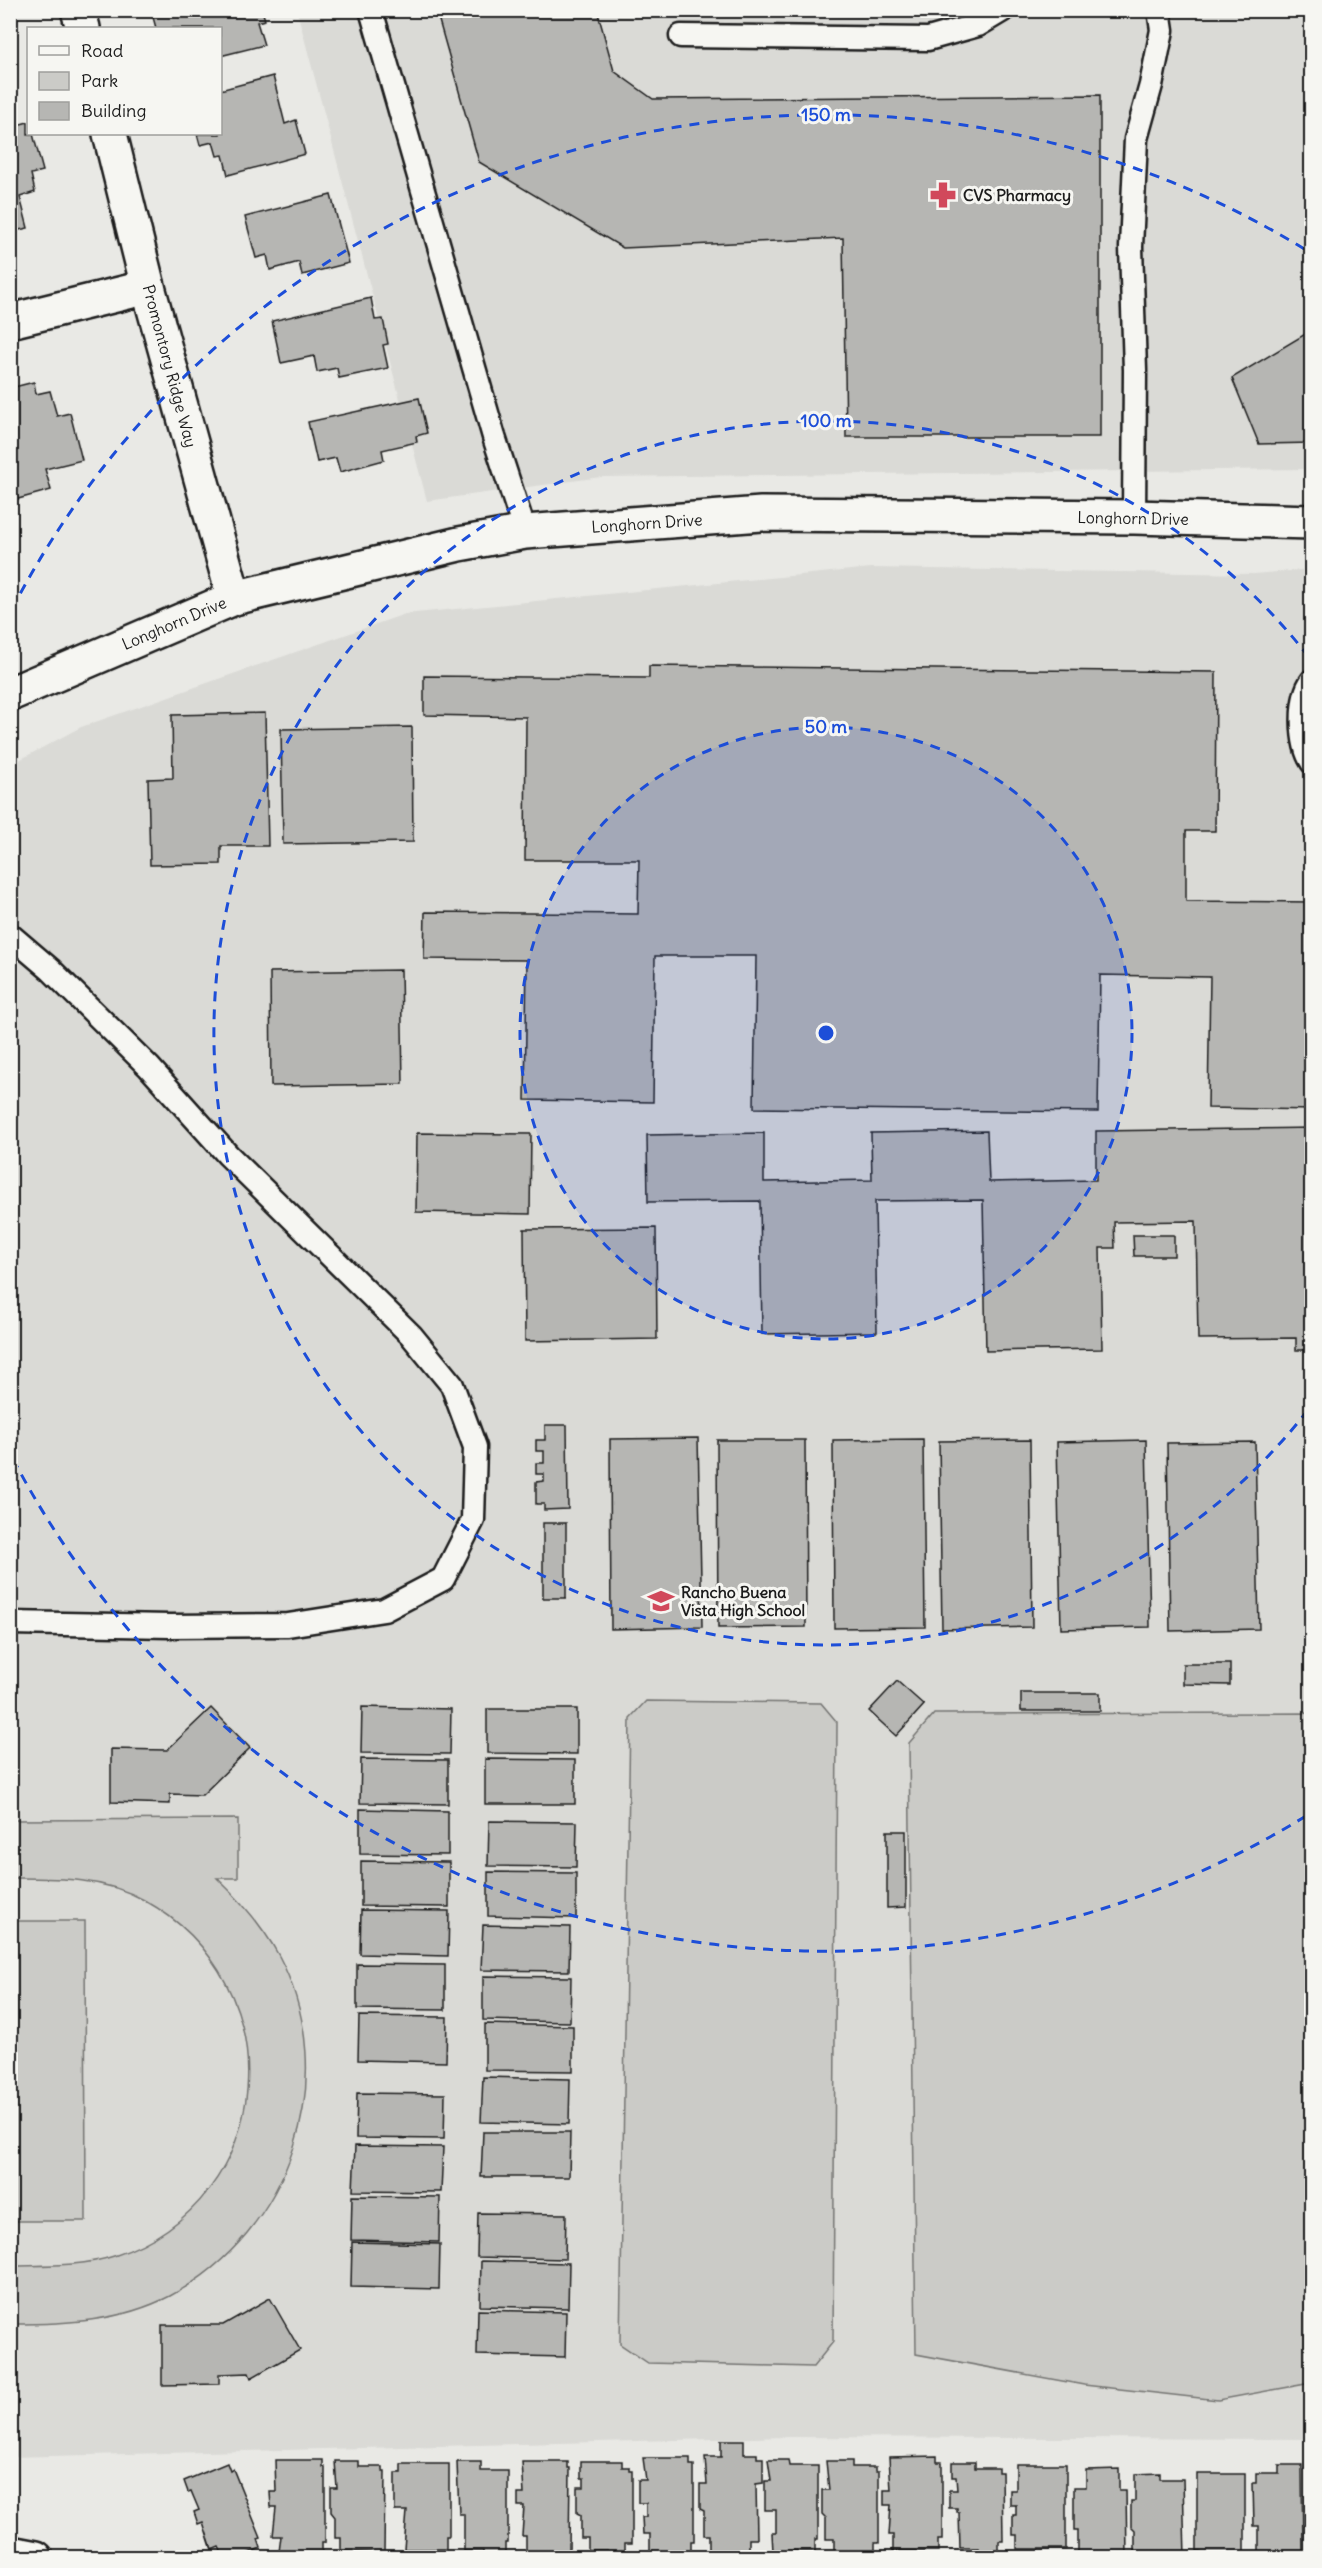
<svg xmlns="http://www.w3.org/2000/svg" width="1322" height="2568" viewBox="0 0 1322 2568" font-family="Delius,sans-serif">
<rect width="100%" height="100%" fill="#e9e9e5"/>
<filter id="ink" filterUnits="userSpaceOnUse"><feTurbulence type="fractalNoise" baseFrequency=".0167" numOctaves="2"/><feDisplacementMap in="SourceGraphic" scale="12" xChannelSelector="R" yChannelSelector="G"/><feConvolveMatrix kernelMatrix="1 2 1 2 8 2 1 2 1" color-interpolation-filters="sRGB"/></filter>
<g filter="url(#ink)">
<g fill="#dadad6">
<polygon points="297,11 1311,11 1311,469 601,477 427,501"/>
<polygon points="871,568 1254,574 1311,569 1311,2439 789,2437 11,2457 10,765 81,727 405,614"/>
</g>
<g fill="#cbcbc7" stroke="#747472" stroke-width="1.5">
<polygon points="646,1701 821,1703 837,1722 833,2342 813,2367 648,2363 620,2344 630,1718"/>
<polygon points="1311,1713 1311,2383 1218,2400 1084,2385 916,2354 909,1743 934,1714"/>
<path d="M 238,1819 L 238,1878 L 217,1878 C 241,1901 263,1926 279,1956 C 343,2078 290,2233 170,2296 C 120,2322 65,2324 11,2324 L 11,2266 C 45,2265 81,2267 114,2256 C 279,2201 294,1983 144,1900 C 103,1877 56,1878 11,1878 L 11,1820 Z"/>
<polygon points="11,1921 85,1921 86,2221 11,2221"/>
</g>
<g fill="#b6b6b3" stroke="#1c1c1c" stroke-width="1.5">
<polygon points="151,10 262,10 265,20 257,22 264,45 220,56 220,28 156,28"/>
<polygon points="436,10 597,10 614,71 653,99 1100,95 1100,437 846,437 843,238 623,248 479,162"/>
<polygon points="273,76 285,124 296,120 305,154 228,175 223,155 217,156 213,142 200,145 197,134 220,134 220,90"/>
<polygon points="28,122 28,134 33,134 43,171 31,174 35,192 20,197 28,228 10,232 10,127"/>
<polygon points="331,195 349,263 302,275 299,262 270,270 267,255 256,258 245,217"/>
<polygon points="371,298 375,320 383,319 388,344 383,345 388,368 339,378 337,368 317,372 314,356 281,363 272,321"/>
<polygon points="1312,330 1312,443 1259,444 1232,378"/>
<polygon points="34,382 36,394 50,391 57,416 70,413 82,460 45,469 51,490 18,499 10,469 10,388"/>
<polygon points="419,398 427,433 416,436 417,442 382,450 384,460 340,472 336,458 317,462 308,422"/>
<polygon points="649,666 1216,672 1215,831 1186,831 1186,901 1312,902 1312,1110 1208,1108 1210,977 1100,975 1098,1112 754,1108 756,956 655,956 653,1102 525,1100 527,960 424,959 425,912 638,914 639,860 525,860 526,717 424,715 424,676 649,678"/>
<polygon points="265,713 268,846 221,846 221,864 150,865 148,779 173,778 172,715"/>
<polygon points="412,727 413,842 283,844 281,729"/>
<polygon points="401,970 403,1084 271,1086 270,972"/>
<polygon points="1312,1128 1312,1350 1296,1350 1296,1338 1198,1339 1196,1221 1114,1222 1115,1248 1100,1248 1102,1349 986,1351 983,1200 875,1201 877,1332 762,1334 760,1201 648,1202 647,1135 764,1133 764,1182 872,1180 871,1133 987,1131 989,1182 1096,1180 1096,1131"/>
<polygon points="417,1133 531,1134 530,1214 416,1212"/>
<polygon points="656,1228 657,1339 525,1341 524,1229"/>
<polygon points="1133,1235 1174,1235 1174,1256 1134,1256"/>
<polygon points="545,1425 567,1425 568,1509 544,1510 544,1504 536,1504 536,1482 544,1481 544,1474 536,1474 536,1463 544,1463 544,1451 536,1451 536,1440 545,1440"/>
<polygon points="698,1438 702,1627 611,1629 610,1439"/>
<polygon points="923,1439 925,1627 834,1628 833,1440"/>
<polygon points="717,1440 805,1440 806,1627 718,1628"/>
<polygon points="1030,1440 1032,1627 942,1629 939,1441"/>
<polygon points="1146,1440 1150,1627 1061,1629 1057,1442"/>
<polygon points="1255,1442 1259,1629 1170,1631 1167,1443"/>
<rect x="543" y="1523" width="23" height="75"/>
<polygon points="1183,1664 1230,1664 1230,1685 1183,1684"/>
<polygon points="897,1681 924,1705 896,1736 869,1711"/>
<rect x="1021" y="1693" width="79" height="18"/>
<polygon points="362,1707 451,1709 450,1754 361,1753"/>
<polygon points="211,1708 250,1748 202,1795 170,1794 170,1804 111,1802 111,1749 167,1750"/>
<polygon points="487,1709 577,1709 577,1754 487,1753"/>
<polygon points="361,1759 448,1760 448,1804 360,1803"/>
<polygon points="485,1759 575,1760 575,1804 485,1804"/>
<polygon points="360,1809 448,1811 448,1855 360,1854"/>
<polygon points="489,1821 577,1822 576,1867 488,1866"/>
<polygon points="887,1831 906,1831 906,1907 887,1908"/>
<polygon points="361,1861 449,1862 449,1907 361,1906"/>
<polygon points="488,1872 576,1873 576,1918 488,1916"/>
<polygon points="361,1910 449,1911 448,1956 360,1954"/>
<polygon points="483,1925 570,1927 569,1971 481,1970"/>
<polygon points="357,1964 445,1965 445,2010 357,2009"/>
<polygon points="483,1976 571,1977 570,2022 483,2020"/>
<polygon points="359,2016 447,2017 446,2062 358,2060"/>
<polygon points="485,2024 573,2026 573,2071 485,2070"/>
<polygon points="483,2077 570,2079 569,2124 481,2122"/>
<polygon points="357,2093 445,2094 444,2139 356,2138"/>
<polygon points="483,2132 570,2132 569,2177 481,2177"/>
<polygon points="355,2146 443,2147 441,2192 353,2191"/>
<polygon points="352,2196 440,2197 439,2242 351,2240"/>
<polygon points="478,2213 566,2214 565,2259 477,2257"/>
<polygon points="352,2242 440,2244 439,2289 351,2287"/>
<polygon points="481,2261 569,2263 568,2308 480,2306"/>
<polygon points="270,2298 300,2350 251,2378 249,2373 219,2374 219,2384 162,2385 162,2325 223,2325"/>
<polygon points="478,2310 566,2312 565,2357 477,2355"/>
<polygon points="721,2440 744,2440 744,2454 757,2454 757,2458 763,2458 763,2483 756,2484 757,2539 749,2539 749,2551 709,2551 709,2535 704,2535 704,2511 700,2509 700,2484 707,2484 705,2457 721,2457"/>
<polygon points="937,2456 937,2462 942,2462 942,2540 938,2540 938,2551 893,2551 893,2535 889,2535 891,2505 884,2505 884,2490 891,2490 889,2457"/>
<polygon points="643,2458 690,2458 690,2465 694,2465 694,2541 691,2541 691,2552 650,2553 650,2534 643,2534 642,2517 646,2517 646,2503 638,2503 638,2480 646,2480"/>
<polygon points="275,2460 323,2460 323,2467 325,2467 325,2543 322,2543 322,2552 279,2552 281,2536 273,2536 276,2507 271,2507 270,2492 276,2492"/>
<polygon points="768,2460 788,2460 789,2466 818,2466 818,2539 815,2539 815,2551 773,2551 772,2533 776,2533 776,2510 765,2510 765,2481 771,2481"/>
<polygon points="335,2461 359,2461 359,2467 383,2467 383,2471 385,2471 384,2553 341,2551 341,2538 335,2538 335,2517 331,2512 331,2488 337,2488"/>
<polygon points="581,2461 622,2461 622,2467 629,2467 629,2471 632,2471 632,2543 625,2543 625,2555 607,2555 607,2550 588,2550 588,2538 581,2538 581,2515 577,2513 577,2487 584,2487 584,2478 581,2478"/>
<polygon points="826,2461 852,2461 852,2467 876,2467 876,2471 879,2471 879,2543 875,2543 875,2555 855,2555 855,2551 834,2551 834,2539 826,2539 826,2518 822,2514 822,2490 829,2490"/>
<polygon points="457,2462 481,2462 481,2471 508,2471 508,2543 505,2543 505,2555 483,2555 483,2551 464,2551 464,2514 459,2514"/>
<polygon points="522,2462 568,2462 568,2468 570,2468 569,2551 526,2552 526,2536 522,2536 524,2506 518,2506 518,2494 524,2494"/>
<polygon points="952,2462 975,2462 975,2468 998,2468 998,2472 1002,2472 1003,2541 999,2541 999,2553 979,2553 979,2548 960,2548 959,2512 957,2512 957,2508 949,2508 949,2490 957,2490 956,2477 952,2477"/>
<polygon points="227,2463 230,2471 233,2469 261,2538 258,2539 261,2548 237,2558 220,2558 223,2555 219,2547 212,2550 203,2522 198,2524 194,2512 199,2510 191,2491 188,2492 184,2481"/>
<polygon points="401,2464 449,2464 449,2536 446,2536 446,2549 404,2549 407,2511 395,2511 395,2473 401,2473"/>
<polygon points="1016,2464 1066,2464 1066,2549 1017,2549 1017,2535 1013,2535 1013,2515 1016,2515 1016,2505 1010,2505 1010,2490 1016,2490"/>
<polygon points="1279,2465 1302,2465 1303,2553 1306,2553 1306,2558 1259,2558 1259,2526 1254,2526 1253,2483 1256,2483 1256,2473 1279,2473"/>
<polygon points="1119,2469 1119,2490 1126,2490 1127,2558 1078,2558 1078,2530 1074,2530 1074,2487 1086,2487 1086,2470"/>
<polygon points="1160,2473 1160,2479 1183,2479 1185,2558 1140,2558 1140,2552 1135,2552 1135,2530 1131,2526 1131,2501 1135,2501 1135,2474"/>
<polygon points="1197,2474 1245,2474 1245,2558 1201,2558 1201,2551 1197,2551"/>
</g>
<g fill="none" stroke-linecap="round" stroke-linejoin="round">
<g stroke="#1c1c1c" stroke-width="27">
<g id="lane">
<polyline points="371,10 494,437 525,532"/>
<polyline points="681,36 928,39 978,25 1003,10"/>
<polyline points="1134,517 1135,370 1131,247 1136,139 1151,85 1162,30 1159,10"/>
<path d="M 1312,681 C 1299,698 1300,744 1312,762"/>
<polyline points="10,935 51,970 149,1067 228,1155 411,1335 452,1385 475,1447 473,1520 443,1579 384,1610 288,1625 170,1626 10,1623"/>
</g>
</g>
<g stroke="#1c1c1c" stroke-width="38">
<g id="street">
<polyline points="78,10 83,28"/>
<polyline points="110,134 148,287 234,598"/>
<polyline points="10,321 148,287"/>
<polyline points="10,2553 36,2558"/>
</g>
</g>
<g stroke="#1c1c1c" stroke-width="38">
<polyline id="secondary" points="10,694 234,598 459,544 525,532 761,514 1134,517 1312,522"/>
</g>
<use href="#lane" stroke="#f6f6f2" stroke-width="22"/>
<use href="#street" stroke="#f6f6f2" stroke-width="33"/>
<use href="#secondary" stroke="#f6f6f2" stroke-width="33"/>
</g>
</g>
<circle cx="826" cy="1033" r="306" fill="#1d4ed8" fill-opacity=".12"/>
<g fill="none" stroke="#1d4ed8" stroke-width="3" stroke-dasharray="10 8">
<circle cx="826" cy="1033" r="306"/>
<path d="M1308 1410A612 612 0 1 1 1308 656"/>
<path d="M1306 1816A918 918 0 0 1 12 1457M12 609A918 918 0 0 1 1306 250"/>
</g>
<defs>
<g id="pharmacy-bare" transform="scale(2.07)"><path d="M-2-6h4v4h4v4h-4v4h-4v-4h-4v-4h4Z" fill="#d1495b" stroke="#f6f6f2" stroke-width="2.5" paint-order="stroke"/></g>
<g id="school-bare" transform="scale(2.07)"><path d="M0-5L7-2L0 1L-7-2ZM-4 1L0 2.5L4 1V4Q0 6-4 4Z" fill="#d1495b" stroke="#f6f6f2" stroke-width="2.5" paint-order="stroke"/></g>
</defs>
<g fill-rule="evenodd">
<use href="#pharmacy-bare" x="943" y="195"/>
<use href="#school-bare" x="661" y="1601"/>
</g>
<g text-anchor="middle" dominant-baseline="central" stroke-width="6" stroke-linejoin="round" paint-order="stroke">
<g font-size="16" font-weight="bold" fill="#1c1c1c" stroke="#f6f6f2" text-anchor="start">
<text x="963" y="195">CVS Pharmacy</text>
<text x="681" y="1592">Rancho Buena<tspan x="681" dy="18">Vista High School</tspan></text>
</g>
<g font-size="16" fill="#1c1c1c" stroke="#f6f6f2">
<text transform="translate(170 366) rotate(75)">Promontory Ridge Way</text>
<text transform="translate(1133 518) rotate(1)">Longhorn Drive</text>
<text transform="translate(647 523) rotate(-4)">Longhorn Drive</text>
<text transform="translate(174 623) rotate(-23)">Longhorn Drive</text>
</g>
</g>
<circle cx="826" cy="1033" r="9" fill="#1d4ed8" stroke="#f6f6f2" stroke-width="3"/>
<g font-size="18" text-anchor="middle" font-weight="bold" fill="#1d4ed8" stroke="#f6f6f2" stroke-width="6" stroke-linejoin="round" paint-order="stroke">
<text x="826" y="121">150 m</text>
<text x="826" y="427">100 m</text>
<text x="826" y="733">50 m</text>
</g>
<rect width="1322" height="2568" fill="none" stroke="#f6f6f2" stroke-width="36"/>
<rect x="18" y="18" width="1286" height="2532" fill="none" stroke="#1c1c1c" stroke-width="2" filter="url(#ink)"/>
<rect x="27" y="27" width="195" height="108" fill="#f6f6f2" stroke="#9f9f9c" stroke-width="1.5"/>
<rect x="39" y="46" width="30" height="9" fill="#f6f6f2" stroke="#9f9f9c" stroke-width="1.5"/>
<text x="81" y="57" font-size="18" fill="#1c1c1c">Road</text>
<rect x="39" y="72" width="30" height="18" fill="#cbcbc7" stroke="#9f9f9c" stroke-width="1.5"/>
<text x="81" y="87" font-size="18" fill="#1c1c1c">Park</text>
<rect x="39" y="102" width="30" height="18" fill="#b6b6b3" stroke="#9f9f9c" stroke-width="1.5"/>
<text x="81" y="117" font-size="18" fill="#1c1c1c">Building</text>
</svg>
